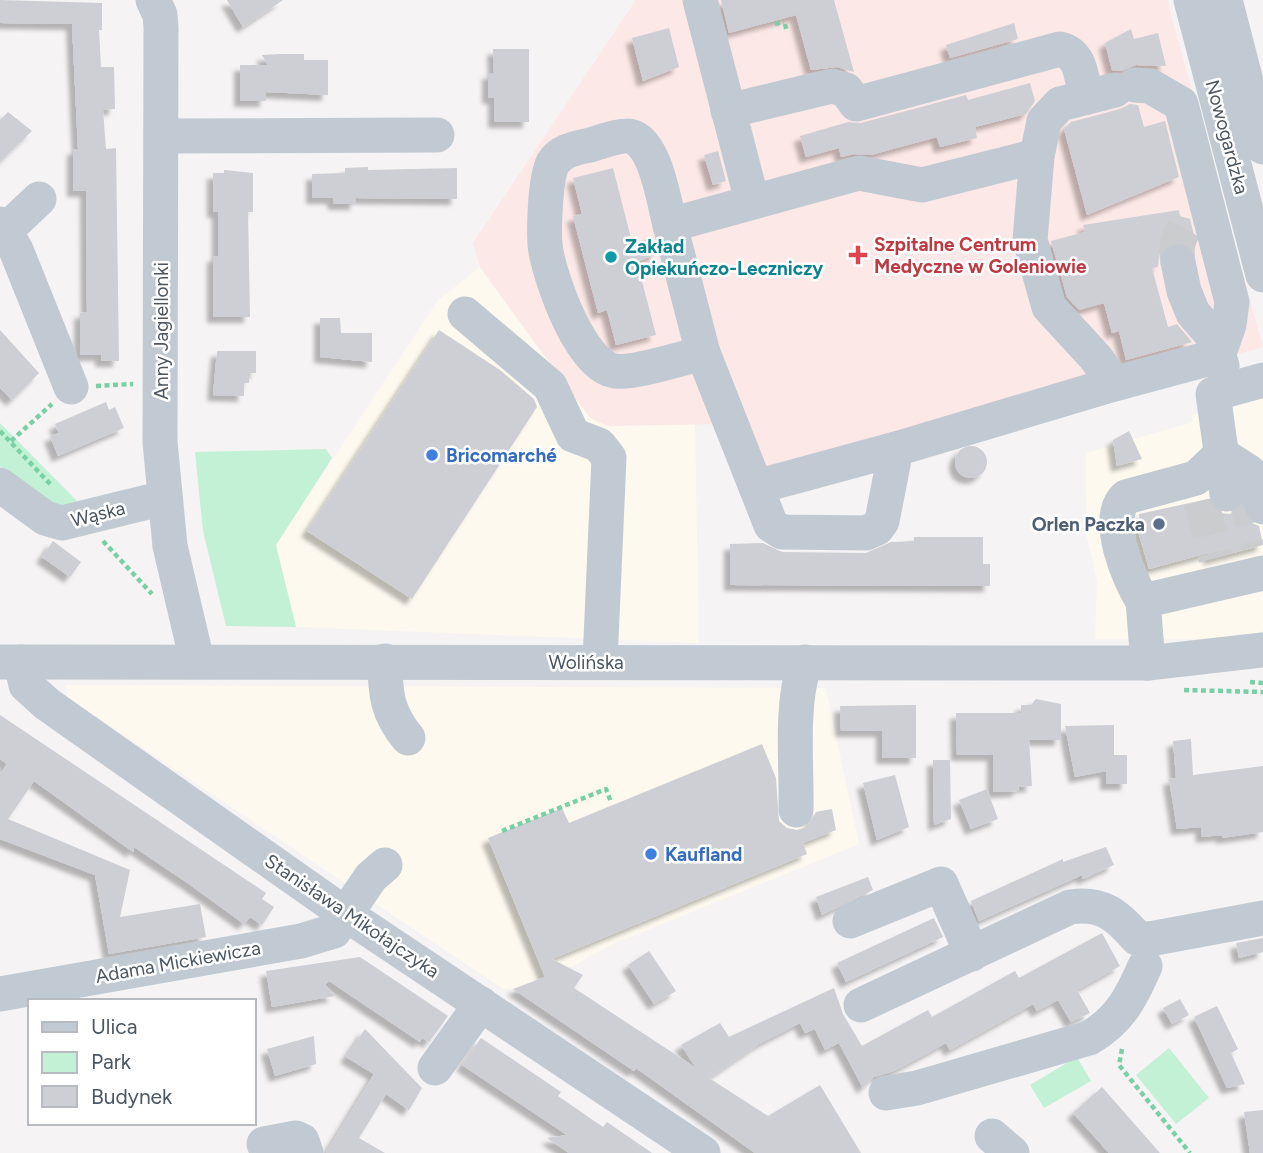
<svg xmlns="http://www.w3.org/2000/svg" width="1263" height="1153" viewBox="0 0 1263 1153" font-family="Figtree,sans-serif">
<defs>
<filter id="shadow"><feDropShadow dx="-6" dy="6" stdDeviation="2" flood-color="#0004"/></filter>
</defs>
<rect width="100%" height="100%" fill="#f5f3f3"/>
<g fill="#fdf9ef">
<polygon points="480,267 557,374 607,426 695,424 699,643 296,627 276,545 438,300"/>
<polygon points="1259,398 1263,400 1263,631 1250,637 1205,639 1095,639 1097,581 1087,538 1086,453 1193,422 1191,415"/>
<polygon points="66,685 826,688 859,844 613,944 573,966 513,989 503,989 67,697"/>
</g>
<polygon fill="#fce8e6" points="636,0 1167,0 1263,347 942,442 756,487 720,424 607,426 590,418 480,267 473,243"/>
<g fill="#c3f1d5">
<polygon points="0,423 77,501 62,508 34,493 0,466"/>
<polygon points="326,449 332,458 276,545 296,627 226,626 203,531 195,452"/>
<polygon points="1169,1048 1209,1098 1176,1124 1136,1075"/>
<polygon points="1077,1057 1091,1081 1044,1108 1030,1085"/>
</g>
<g fill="#cdcfd5" filter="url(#shadow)">
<polygon points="0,0 102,3 102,30 99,30 101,67 114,67 115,109 103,110 106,149 116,148 119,361 101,361 101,355 80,355 80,313 87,312 86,191 73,191 73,149 78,149 72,24 0,23"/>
<polygon points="227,0 283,0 243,27"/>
<polygon points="721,0 834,0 854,72 837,67 811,70 796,15 729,33"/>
<polygon points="1014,23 1018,39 950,58 946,45"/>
<polygon points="669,28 679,67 643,81 632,38"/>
<polygon points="1131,29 1134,39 1158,33 1166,66 1136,65 1121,71 1112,70 1105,43"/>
<polygon points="493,49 529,49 529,122 494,122 494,98 488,98 488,73 494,73"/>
<polygon points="280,54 304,54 304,60 328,60 328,95 266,92 266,101 240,101 240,65 268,65 262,55"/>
<polygon points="1030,83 1035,101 1026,114 975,127 977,138 940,147 937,137 871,155 854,154 841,157 839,148 806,157 800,136 848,122 861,123 966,95 968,100"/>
<polygon points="1130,104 1138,105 1144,127 1165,121 1179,177 1087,215 1064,129 1071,122 1120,109"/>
<polygon points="8,112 32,131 0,162 0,120"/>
<polygon points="718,151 726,181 713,185 704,155"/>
<polygon points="368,167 368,170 457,168 457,199 356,198 356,204 334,204 333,198 312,198 312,174 345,173 345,168"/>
<polygon points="613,168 632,242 653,238 657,254 637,262 656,335 616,345 607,310 598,313 573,216 582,214 573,178"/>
<polygon points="224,170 253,173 253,212 248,212 250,317 213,317 213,256 218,256 218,212 213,212 213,173 224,173"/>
<polygon points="1179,210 1180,216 1190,219 1194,235 1190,242 1191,247 1175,242 1165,247 1159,255 1158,267 1152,268 1168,327 1177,324 1192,342 1126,360 1119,331 1112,333 1104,303 1079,310 1067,297 1051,241 1085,232 1083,225"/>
<polygon points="320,318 340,318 341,333 372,333 372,362 320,357"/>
<polygon points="0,330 39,373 12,400 0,388"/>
<polygon points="439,330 500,370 534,399 537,407 412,599 307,531"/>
<polygon points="217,351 256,351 256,373 249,373 249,383 244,383 244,396 213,395"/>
<polygon points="106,402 109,410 115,407 124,428 58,456 50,436 59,433 55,424"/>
<polygon points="1129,431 1142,459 1117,466 1113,440"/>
<circle cx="971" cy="462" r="16"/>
<polygon points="1208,499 1220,513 1230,514 1241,507 1250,522 1259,526 1263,545 1210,559 1208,553 1149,569 1138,531 1139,514"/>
<polygon points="914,537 983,537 983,564 990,564 990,586 730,585 730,544 763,543 782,552 866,553 891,542 914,541"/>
<polygon points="53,541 81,562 70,577 42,557"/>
<polygon points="1036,699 1061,704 1061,740 1029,740 1032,786 1019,787 1018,791 993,792 993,755 957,755 956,713 1021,713 1021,705 1031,705"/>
<polygon points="916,705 916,758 882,758 882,731 841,731 840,706"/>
<polygon points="0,715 266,893 262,899 274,907 262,925 250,917 244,924 189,884 134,847 133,852 34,781 8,819 130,870 120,917 200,904 206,937 109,954 95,875 0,839 0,774 7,764 0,759"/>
<polygon points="1114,725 1114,755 1127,755 1127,784 1106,784 1106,771 1075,777 1065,726"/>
<polygon points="1191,739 1193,775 1263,766 1263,832 1222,838 1222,835 1202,837 1201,827 1177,829 1169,779 1176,778 1173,741"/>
<polygon points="762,744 776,778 779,821 787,828 797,830 807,827 816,812 832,809 836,830 803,843 807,854 552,959 583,975 574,988 696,1068 681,1045 720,1023 729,1037 834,988 843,1014 862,1046 928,1010 932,1017 1015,971 1019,978 1102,933 1120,966 1077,990 1090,1013 1071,1022 1058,1000 1037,1011 1033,1004 950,1050 946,1043 894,1071 874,1077 863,1088 839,1043 825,1050 815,1029 805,1033 800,1023 759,1044 709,1078 768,1116 820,1085 861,1153 755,1153 636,1068 634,1071 513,989 545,977 488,838 562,808 569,823"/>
<polygon points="933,760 950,760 951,819 934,825"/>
<polygon points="895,775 909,827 877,840 863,783"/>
<polygon points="987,789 998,819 971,829 959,800"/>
<polygon points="1106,847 1114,865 1083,879 1082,875 979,921 971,901 1063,859 1063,862"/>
<polygon points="868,877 873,890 822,915 816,897"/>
<polygon points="934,918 943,937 846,982 837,963"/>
<polygon points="1263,938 1263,952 1239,958 1236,943"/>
<polygon points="649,951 676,991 654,1004 628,965"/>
<polygon points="360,957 448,1016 429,1042 422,1038 420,1042 329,981 325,985 335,996 272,1007 266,971"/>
<polygon points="1180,999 1189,1015 1172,1024 1163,1008"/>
<polygon points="1217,1006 1238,1049 1231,1053 1245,1084 1227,1088 1194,1017"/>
<polygon points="365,1029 422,1088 409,1110 386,1094 359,1138 385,1153 326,1153 374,1074 346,1057"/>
<polygon points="314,1036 316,1064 275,1076 267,1049"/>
<polygon points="481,1038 561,1092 558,1096 603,1127 607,1122 652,1153 569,1153 547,1138 567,1135 462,1065"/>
<polygon points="1102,1087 1160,1153 1109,1153 1073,1113"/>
<polygon points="1263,1110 1263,1153 1250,1153 1244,1112"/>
</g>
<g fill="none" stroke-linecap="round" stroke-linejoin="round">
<g stroke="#caccce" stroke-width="35" stroke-dasharray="35 18" stroke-linecap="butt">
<path d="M 1178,262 C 1175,244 1180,234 1190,219"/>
<polyline points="1244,489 1258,546"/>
<polyline points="1201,501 1216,558"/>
</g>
<g stroke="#7ad0a6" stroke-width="4.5" stroke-dasharray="5 3.5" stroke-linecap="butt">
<polyline points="775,24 784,22"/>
<polyline points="785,24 787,32"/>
<polyline points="96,386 133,384"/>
<polyline points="0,431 52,486"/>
<polyline points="11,441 52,404"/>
<polyline points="103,541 152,594"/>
<polyline points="1250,682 1263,683"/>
<polyline points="1184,690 1263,692"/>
<polyline points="502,831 606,789 611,802"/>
<polyline points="1122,1049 1119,1065 1190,1153"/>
</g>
<g stroke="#c1cad2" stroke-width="35">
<polyline points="153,0 160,15 161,28 160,442 170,546 197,661"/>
<polyline points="700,0 752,201"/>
<polyline points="1191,0 1263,275"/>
<polyline points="1225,0 1263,147"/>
<polyline points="1135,85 1150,86 1181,104 1232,302 1229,325 1218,356"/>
<polyline points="1115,90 1060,104 1044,121 1037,156 1030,240 1049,307 1096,358 1114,384 1218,356"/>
<path d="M 728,111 L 832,86 L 846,90 L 856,104 L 1060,49 C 1082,54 1081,78 1086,97"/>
<polyline points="162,136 437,135"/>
<path d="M 1037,156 L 922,185 L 859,173 L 670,225 C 664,203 655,135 626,136 C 615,136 601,142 590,145 C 577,148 561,150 553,163 C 545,178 543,235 546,252 C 552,283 581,366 615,371 C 631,374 684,358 703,353 L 771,525 L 782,532 L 866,533 L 877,528 L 882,521 L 896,449 L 1114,384"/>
<polyline points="0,224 16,250 71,387"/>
<polyline points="670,225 703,353"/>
<polyline points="5,231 39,199"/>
<polyline points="1178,262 1184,291 1193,313 1213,336 1222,366"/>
<polyline points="465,314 550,386 573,435 599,445 609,458 600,662"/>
<polyline points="0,485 45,518 62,523 164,498"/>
<polyline points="756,487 896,449"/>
<polyline points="1227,494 1213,394 1263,380"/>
<path d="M 1143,601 C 1129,580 1103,518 1126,497 L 1196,478 L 1221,454 L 1249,472 L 1263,507"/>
<path d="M 385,661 C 385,693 387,713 408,738"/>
<polyline points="0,662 1148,663 1263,650"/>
<polyline points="21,662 26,685 47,704 344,913 703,1153"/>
<polyline points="1148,663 1143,601 1263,573"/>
<path d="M 796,810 C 797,763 790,707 805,662"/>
<polyline points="850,921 941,884 972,954"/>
<polyline points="0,994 301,941 334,931 371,877 385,865"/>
<path d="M 861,1005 L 1070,907 C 1102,902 1117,915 1137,938 L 1150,939 L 1263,918"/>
<polyline points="435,1068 481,1004"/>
<path d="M 886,1093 L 917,1088 L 1089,1038 C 1120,1020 1131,998 1145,966"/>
<polyline points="992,1136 1012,1153"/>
<polyline points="264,1144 296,1138 302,1141 306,1153"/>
</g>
</g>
<path fill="#e0444e" stroke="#fff" stroke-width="2.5" d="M854.5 244.5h7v7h7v7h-7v7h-7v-7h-7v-7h7z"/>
<circle fill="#0f9aa8" stroke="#fff" stroke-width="2.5" cx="611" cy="257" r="7"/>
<g fill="#3f7fe0" stroke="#fff" stroke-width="2.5">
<circle cx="432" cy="455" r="7"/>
<circle cx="651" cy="854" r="7"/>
</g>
<circle fill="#5c6f8a" stroke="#fff" stroke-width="2.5" cx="1159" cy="524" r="7"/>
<g text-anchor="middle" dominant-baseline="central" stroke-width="5" stroke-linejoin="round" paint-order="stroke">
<g font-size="19" fill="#4a5661" stroke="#fff">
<text transform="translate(1227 137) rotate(75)">Nowogardzka</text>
<text transform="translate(161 331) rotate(-90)">Anny Jagiellonki</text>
<text transform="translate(98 514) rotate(-14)">Wąska</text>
<text x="586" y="662">Wolińska</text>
<text transform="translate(352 916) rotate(34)">Stanisława Mikołajczyka</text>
<text transform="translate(178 962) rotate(-10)">Adama Mickiewicza</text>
</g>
<g font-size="19" font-weight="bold" fill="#be3a42" stroke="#fff" text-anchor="start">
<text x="874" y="244">Szpitalne Centrum<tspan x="874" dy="22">Medyczne w Goleniowie</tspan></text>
</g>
<g font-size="19" font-weight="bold" fill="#0d838f" stroke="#fff" text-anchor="start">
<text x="625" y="246">Zakład<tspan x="625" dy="22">Opiekuńczo-Leczniczy</tspan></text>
</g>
<g font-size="19" font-weight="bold" fill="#366cbe" stroke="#fff" text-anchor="start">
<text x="446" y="455">Bricomarché</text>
<text x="665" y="854">Kaufland</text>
</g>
<g font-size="19" font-weight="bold" fill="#4e5e75" stroke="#fff" text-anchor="end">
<text x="1145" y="524">Orlen Paczka</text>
</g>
</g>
<rect x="28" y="999" width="228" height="126" fill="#ffffff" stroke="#b7bbc0" stroke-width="2"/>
<rect x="42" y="1022" width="35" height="10" fill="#c1cad2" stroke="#b7bbc0" stroke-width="2"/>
<text x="91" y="1034" font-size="21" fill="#4a5661">Ulica</text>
<rect x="42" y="1052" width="35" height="21" fill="#c3f1d5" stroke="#b7bbc0" stroke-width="2"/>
<text x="91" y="1069" font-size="21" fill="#4a5661">Park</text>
<rect x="42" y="1086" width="35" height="21" fill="#cdcfd5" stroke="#b7bbc0" stroke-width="2"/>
<text x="91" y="1104" font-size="21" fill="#4a5661">Budynek</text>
</svg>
